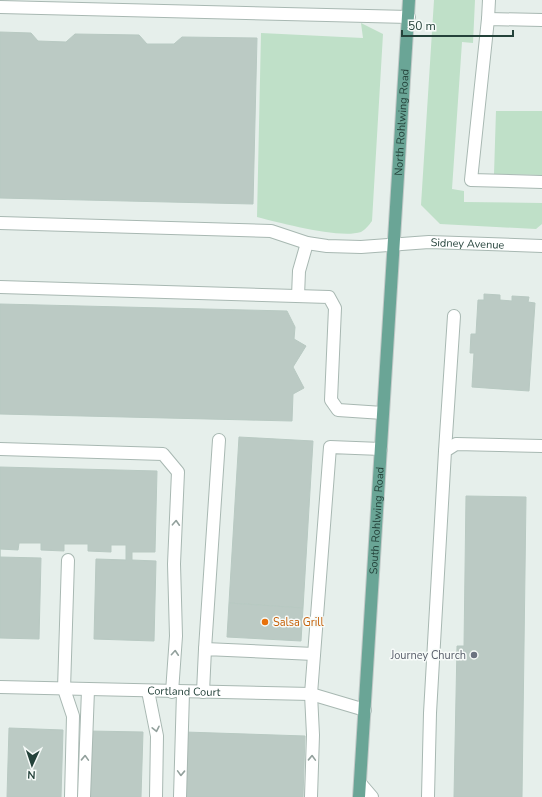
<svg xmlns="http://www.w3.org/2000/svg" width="542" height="797" viewBox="0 0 542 797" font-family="'Nunito Sans',sans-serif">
<rect width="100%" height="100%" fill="#e6efeb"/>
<g fill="#bfe0c8">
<polygon points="434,0 475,0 473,43 462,42 452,189 464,191 464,202 542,203 542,224 536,229 440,224 421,205"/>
<path d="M 361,23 L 383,34 L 372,221 C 369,225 365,230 361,232 C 339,239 281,223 257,217 L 261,33 L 363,38 Z"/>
<polygon points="496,111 542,111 542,175 494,174"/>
</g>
<g fill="#bbcac4" stroke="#b8c9c2">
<polygon points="0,32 31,33 38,41 66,42 75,34 139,35 147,44 174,44 182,37 257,38 253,204 0,198"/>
<polygon points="484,294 500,295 500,300 512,301 512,296 529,297 528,302 535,303 529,391 472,387 474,353 470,353 471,334 476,334 478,300 484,300"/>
<polygon points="0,304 287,311 295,327 294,339 306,346 293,367 304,388 293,394 292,421 0,414"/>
<polygon points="239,437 313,441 303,608 229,603"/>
<polygon points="0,467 157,471 155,552 132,552 132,560 156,561 154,641 94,639 96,559 126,560 126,545 111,545 111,552 88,551 88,544 64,544 64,551 41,550 41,543 19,543 18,550 0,549 0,557 41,558 39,639 0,638"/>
<polygon points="466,496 526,497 522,797 454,797 457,646 464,646"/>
<polygon points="229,603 303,608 301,641 227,637"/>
<polygon points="9,728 63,730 61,797 7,797"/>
<polygon points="89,731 143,732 141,797 87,797"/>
<polygon points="185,732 305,736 303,797 184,797"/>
</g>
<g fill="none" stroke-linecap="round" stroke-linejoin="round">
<g stroke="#a8b8b2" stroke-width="14">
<g id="minor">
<polyline points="0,7 409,17"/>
<polyline points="488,19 489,0"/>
<polyline points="542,20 488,19 471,180 542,182"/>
<path id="s1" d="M 0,223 L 271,231 L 307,243 L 327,246 L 361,247 L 429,242 L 542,246"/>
<polyline points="0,287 329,297 335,308 331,400 338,410 383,413"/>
<polyline points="298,296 299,271 307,243"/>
<polyline points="0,449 163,454 178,472 174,564 176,636 172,692"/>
<polyline points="445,451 454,316"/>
<polyline points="68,560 64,689 73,716 71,797"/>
<polyline points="205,649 219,440"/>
<path id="s2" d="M 0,687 L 311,694 L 365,710"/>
<polyline points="148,691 157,736 156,797"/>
<polyline points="203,692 205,649 314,654"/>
<polyline points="360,783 372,797"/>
<polyline points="84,797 88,690"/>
<polyline points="180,797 183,692"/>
<polyline points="311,797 313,735 311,694 330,447 381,449"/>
<polyline points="428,797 430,713 445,451 456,444 542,446"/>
</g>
</g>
<g stroke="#c2cac8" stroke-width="14">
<g id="major">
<path id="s3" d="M 359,797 L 409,0"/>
</g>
</g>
<use href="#minor" stroke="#fff" stroke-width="12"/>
<use href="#major" stroke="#6aa596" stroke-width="12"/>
</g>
<defs><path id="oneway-chevron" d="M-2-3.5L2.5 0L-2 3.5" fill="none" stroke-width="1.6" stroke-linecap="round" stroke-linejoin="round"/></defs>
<g stroke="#92a09c">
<use href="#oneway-chevron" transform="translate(176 523) rotate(-87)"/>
<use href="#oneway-chevron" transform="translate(175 653) rotate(-86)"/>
<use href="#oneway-chevron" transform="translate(156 729) rotate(78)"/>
<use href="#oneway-chevron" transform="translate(85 758) rotate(-88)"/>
<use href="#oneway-chevron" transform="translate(312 758) rotate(-88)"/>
<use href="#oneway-chevron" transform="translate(181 773) rotate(92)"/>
</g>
<circle fill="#e8710a" stroke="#f7fbf9" stroke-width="1.5" cx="265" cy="622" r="4"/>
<circle fill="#6b7280" stroke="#f7fbf9" stroke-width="1.5" cx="474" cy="655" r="4"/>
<g text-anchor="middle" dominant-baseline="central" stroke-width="3" stroke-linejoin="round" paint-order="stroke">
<g font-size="11" fill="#24423a" stroke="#f7fbf9">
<text stroke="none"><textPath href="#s3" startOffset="676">North Rohlwing Road</textPath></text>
<text stroke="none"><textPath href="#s1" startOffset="470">Sidney Avenue</textPath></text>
<text stroke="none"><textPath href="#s3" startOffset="277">South Rohlwing Road</textPath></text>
<text stroke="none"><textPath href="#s2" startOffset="184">Cortland Court</textPath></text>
</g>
<g font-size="11" fill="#c56008" stroke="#f7fbf9" text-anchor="start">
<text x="273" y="622">Salsa Grill</text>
</g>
<g font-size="11" fill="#5b616d" stroke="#f7fbf9" text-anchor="end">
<text x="466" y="655">Journey Church</text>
</g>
</g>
<g transform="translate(32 765) rotate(183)" stroke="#f7fbf9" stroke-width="3" paint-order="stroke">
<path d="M0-3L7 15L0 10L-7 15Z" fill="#24423a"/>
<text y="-6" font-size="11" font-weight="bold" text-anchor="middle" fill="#24423a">N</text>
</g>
<path d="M402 30v6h111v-6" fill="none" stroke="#24423a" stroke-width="2"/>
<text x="408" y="30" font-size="12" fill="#24423a" stroke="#f7fbf9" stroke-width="3" paint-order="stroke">50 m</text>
</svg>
